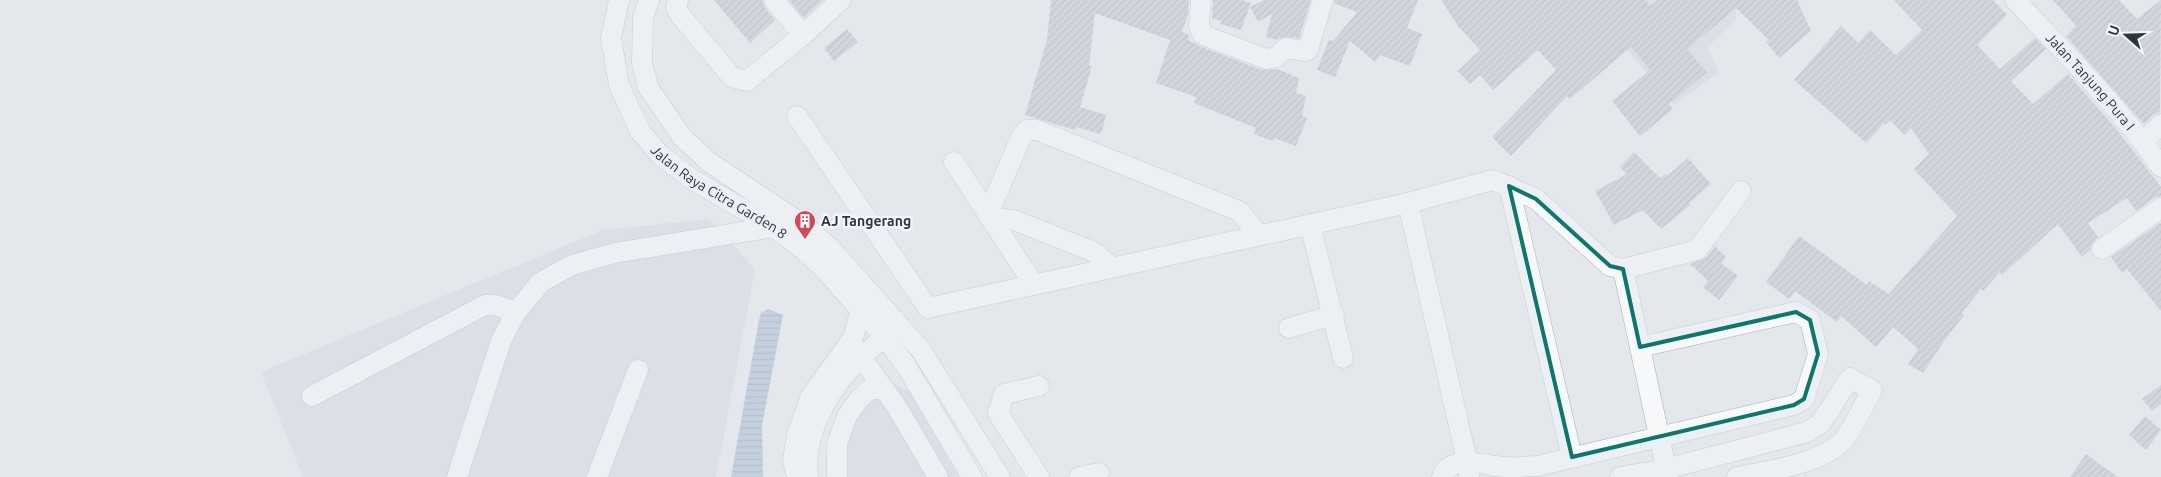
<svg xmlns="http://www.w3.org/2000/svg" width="2161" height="477" viewBox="0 0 2161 477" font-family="Ubuntu,sans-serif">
<defs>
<pattern id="water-rules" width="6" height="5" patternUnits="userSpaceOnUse" patternTransform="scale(1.25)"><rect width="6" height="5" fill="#9fb4cc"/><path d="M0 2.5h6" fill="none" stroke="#8293a7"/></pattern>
<pattern id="building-hatch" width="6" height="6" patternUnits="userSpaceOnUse" patternTransform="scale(1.25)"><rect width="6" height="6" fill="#bbc0ca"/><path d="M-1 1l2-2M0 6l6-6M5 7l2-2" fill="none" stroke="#989da6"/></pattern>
</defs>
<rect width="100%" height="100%" fill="#e4e7ec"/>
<g fill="#d2d6de">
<polygon points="1585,0 1736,0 1736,20 1707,47 1719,72 1674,105"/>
<polygon points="709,219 755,269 716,477 303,477 261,372 603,230"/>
<polygon points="886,381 912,392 958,477 827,477 825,462 846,412"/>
</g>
<polygon fill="url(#water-rules)" points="768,309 783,315 762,425 763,477 731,477 759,320 761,313"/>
<g fill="url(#building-hatch)">
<polygon points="714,0 762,0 765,8 775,20 750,43"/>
<polygon points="789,0 823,0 804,18"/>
<polygon points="1051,0 1189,0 1188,15 1182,32 1189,35 1188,40 1199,46 1262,70 1277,69 1299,78 1296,93 1306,96 1302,116 1307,118 1296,146 1274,138 1273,141 1254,134 1256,128 1194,103 1196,97 1156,83 1170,40 1095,13 1089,66 1092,66 1080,107 1106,115 1101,134 1076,127 1075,130 1025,115 1047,40"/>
<polygon points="1213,0 1242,0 1251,3 1241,30 1220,24 1221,21 1212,18"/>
<polygon points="1264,0 1311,0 1299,38 1283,37 1277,40 1266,37 1272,14 1258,22 1250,7"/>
<polygon points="1335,0 1418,0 1407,28 1422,34 1410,66 1380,55 1375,62 1350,41 1335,77 1317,70 1329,40 1333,41 1357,12 1334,3"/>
<polygon points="1441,0 1645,0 1650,6 1658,0 1797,0 1811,31 1779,58 1766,42 1769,40 1736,8 1687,49 1707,72 1669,104 1673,109 1640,136 1612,101 1650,70 1631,47 1570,99 1567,96 1511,156 1492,137 1556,70 1538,50 1493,90 1480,75 1470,84 1458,71 1480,50 1461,29 1460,29"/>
<polygon points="1894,0 1993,0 2007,15 1977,45 2000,69 2035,38 2046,49 2011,81 2033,104 2068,74 2118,131 2161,187 2161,196 2154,198 2136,211 2127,198 2088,223 2098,237 2092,244 2090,250 2082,257 2058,224 2002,275 2000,272 1983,291 1981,289 1962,313 1964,315 1944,341 1923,373 1908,364 1918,349 1893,327 1876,347 1841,316 1837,322 1795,291 1789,299 1766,282 1799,236 1867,285 1869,281 1889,294 1957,216 1914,169 1929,154 1911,128 1904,135 1890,120 1885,125 1884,123 1866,143 1794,80 1841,26 1858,43 1870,30 1896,55 1922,30"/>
<polygon points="2053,0 2119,0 2137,19 2161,0 2160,112 2153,115 2144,124 2066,36 2076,26"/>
<polygon points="847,29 858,42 834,61 824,48"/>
<polygon points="1634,152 1660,178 1666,174 1667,176 1688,158 1711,184 1689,203 1690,205 1661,229 1643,210 1614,225 1595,191 1627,174 1620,167"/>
<polygon points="2160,223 2161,224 2161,311 2127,269 2122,273 2111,257"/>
<polygon points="1715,246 1726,257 1721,263 1738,276 1719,300 1703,287 1708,281 1690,264 1706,258"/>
<polygon points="2161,385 2161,404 2152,411 2142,399"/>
<polygon points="2145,416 2161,430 2146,450 2129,435"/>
<polygon points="2086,454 2118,477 2070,477"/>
</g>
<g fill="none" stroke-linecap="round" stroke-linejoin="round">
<g stroke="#a9aeb7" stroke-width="21">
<g id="minor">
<path id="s1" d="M 619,0 L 611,38 L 619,85 L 640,131 L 659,154 L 693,180 L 774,227 L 805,251 L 827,272 L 884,337 L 905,364 L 972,477"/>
<polyline points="649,0 643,17 642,63 648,87 682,137 709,162 805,226 830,248 921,350 1000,477"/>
<polyline points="678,0 676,7 680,15 732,77 747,81 803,35 841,0"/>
<polyline points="774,0 803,35"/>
<polyline points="1201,0 1199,26 1203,35 1266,59 1276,57 1286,48 1304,51 1308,50 1323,0"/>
<path id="s2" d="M 2015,0 C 2066,54 2119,107 2161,167"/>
<polyline points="797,116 928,308 1408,203 1493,180 1536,199 1610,266 1623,269 1697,250 1741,191"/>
<polyline points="2143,142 2161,124"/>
<polyline points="954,162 1034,285"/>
<polyline points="1509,186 1572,457"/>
<polyline points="1408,203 1467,461 1469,477"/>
<polyline points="988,215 1021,137 1027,130 1037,130 1239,211 1259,235"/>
<polyline points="991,218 1014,220 1094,252 1112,267"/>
<polyline points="1310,224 1343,358"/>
<polyline points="2102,249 2161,208"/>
<polyline points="1623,269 1668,477"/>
<polyline points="1289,328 1334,315"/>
<polyline points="861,357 897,407 938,477"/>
<polyline points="1039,386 1004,394 998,413 1039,477"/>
<polyline points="312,396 485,305 495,305 516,312"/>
<polyline points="457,477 501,341 516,312 541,282 572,265 614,253 774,227 777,224"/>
<polyline points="597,477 638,370"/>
<polyline points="797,477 793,460 797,435 811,396 853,338 861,310"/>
<path d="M 808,477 C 802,418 847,362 894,331"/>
<polyline points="837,477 837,444 847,416 860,398 869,390 883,388"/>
<polyline points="1079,477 1099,473"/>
<path d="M 1442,477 C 1450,452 1488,467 1506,467 C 1516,468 1527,466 1537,466 L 1794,405 L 1804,399 L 1818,354 L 1810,320 L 1796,312 L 1640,347"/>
<path d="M 1620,477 L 1666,469 L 1807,432 L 1821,423 L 1850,378 L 1872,390 C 1865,402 1852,431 1843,441 C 1818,465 1770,470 1737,477"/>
</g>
</g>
<use href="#minor" stroke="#f7f8fa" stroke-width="20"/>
</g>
<path d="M0 0H2161V477H0ZM 1509,186 L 1536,199 L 1610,266 L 1623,269 L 1640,347 L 1796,312 L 1810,320 L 1818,354 L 1804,399 L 1794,405 L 1572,457 Z" fill="#e4e7ec" fill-opacity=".55" fill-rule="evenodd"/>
<path fill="none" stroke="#0f766e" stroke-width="4" stroke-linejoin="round" d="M 1509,186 L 1536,199 L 1610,266 L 1623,269 L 1640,347 L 1796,312 L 1810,320 L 1818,354 L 1804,399 L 1794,405 L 1572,457 Z"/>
<defs>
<g id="building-pin" transform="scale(1.125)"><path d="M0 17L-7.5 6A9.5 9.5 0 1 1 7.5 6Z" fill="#d1495b" stroke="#f4f6f9"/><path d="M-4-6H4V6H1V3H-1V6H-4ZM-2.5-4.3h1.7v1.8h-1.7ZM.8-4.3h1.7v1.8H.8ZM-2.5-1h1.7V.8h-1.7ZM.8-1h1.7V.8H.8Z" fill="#fff"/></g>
</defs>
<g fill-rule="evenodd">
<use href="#building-pin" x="805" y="221"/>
</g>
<g text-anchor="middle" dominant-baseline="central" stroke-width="5" stroke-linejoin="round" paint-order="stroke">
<g font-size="14" fill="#2b3445" stroke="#f4f6f9">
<text stroke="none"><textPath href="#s2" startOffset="111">Jalan Tanjung Pura I</textPath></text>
<text stroke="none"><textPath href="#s1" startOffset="238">Jalan Raya Citra Garden 8</textPath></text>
</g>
<g font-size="14" font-weight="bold" fill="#2b3445" stroke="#f4f6f9" text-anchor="start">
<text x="821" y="221">AJ Tangerang</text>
</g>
</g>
<g transform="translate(2126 35) rotate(290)" stroke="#f4f6f9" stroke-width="4" paint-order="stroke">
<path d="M0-4L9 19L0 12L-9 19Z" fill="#2b3445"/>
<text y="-8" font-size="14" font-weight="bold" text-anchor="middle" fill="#2b3445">U</text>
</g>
</svg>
